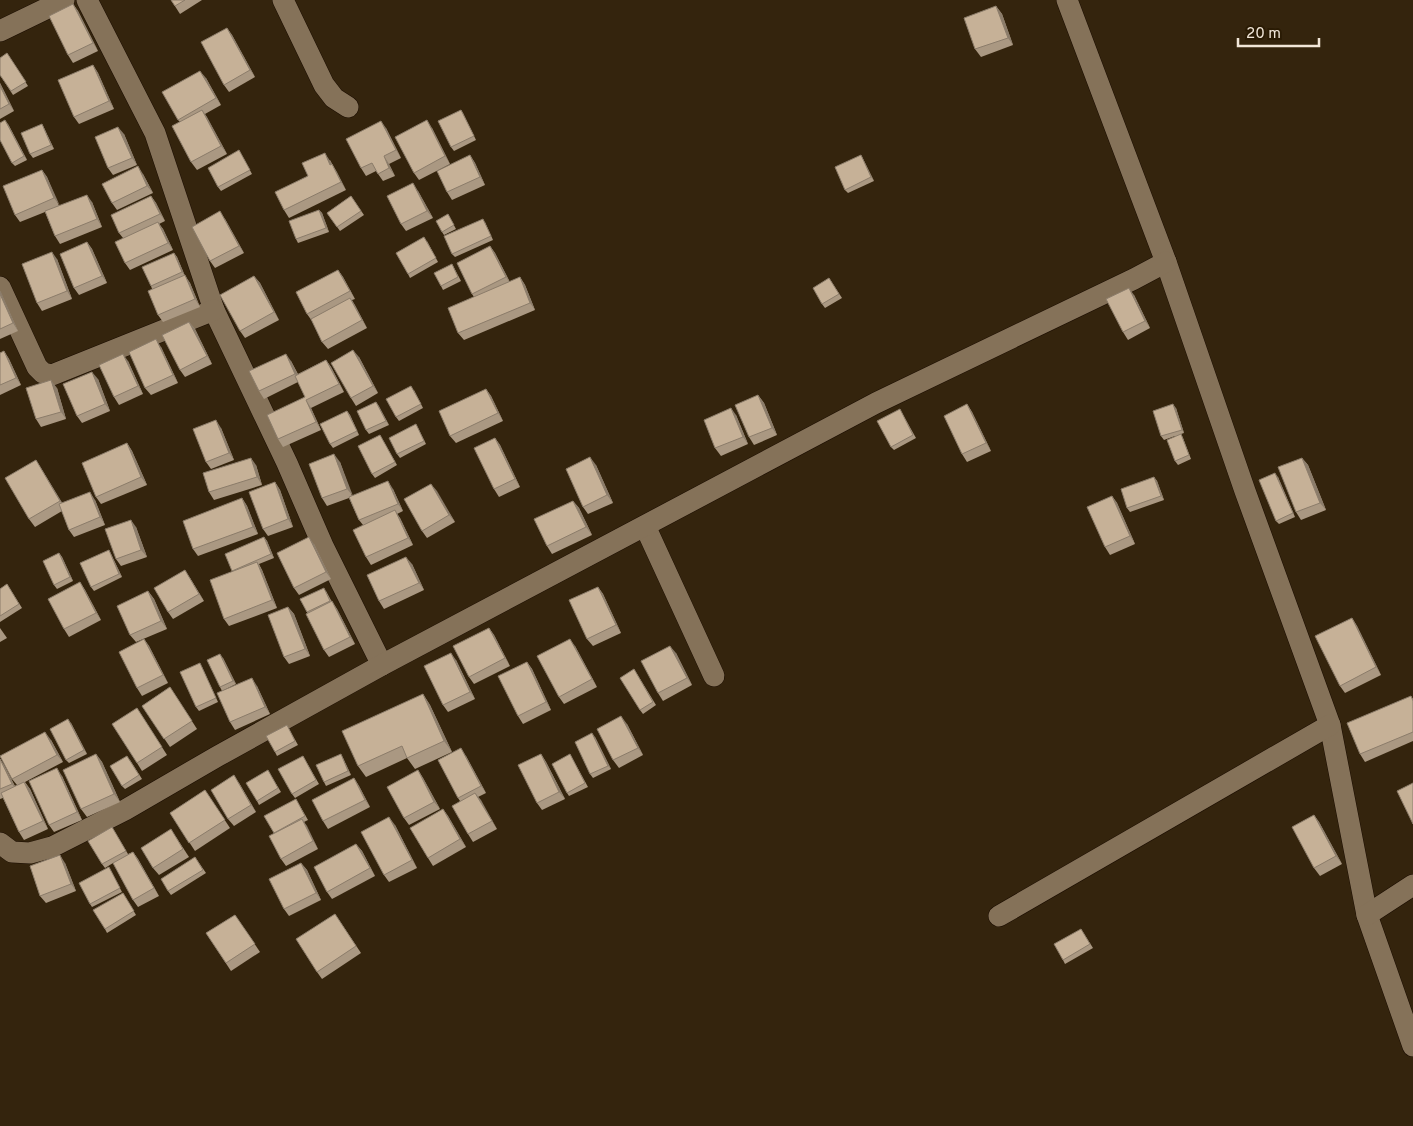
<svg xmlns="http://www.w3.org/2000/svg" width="1413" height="1126" viewBox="0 0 1413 1126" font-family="Overpass,sans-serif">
<rect width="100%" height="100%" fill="#34240d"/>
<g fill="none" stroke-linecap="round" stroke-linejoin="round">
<g stroke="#1b0d00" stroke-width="22">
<g id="minor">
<polyline points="87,0 155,133 214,310 287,463 323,546 382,665"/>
<polyline points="283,0 324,85 334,98 348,107"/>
<polyline points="1067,0 1166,262 1245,491 1330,725 1367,915 1413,1046"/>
<polyline points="0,31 64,0"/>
<polyline points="0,287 37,367 43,373 52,375 214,310"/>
<polyline points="645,526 714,676"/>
<polyline points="0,843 12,852 30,853 52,847 125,810 218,756 382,665 876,403 1134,279 1166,262"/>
<polyline points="1367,915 1413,885"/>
<polyline points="999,916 1330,725"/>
</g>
</g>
<use href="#minor" stroke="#857259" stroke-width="21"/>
</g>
<g fill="#aa9882">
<polygon points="171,0 202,0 180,14"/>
<polygon points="73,4 78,11 98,51 73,63 68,55"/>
<polygon points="996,6 1002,14 1013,45 981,57 975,49"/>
<polygon points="227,28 232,35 255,77 229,92 224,85"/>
<polygon points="7,53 28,86 13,95 0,75"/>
<polygon points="93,65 98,73 114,109 79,124 74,117"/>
<polygon points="206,78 221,105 205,114 227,154 197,170 191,162 180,122 178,120"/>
<polygon points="0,83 14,111 0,119"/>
<polygon points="461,110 463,113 476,140 454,151 451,147"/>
<polygon points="8,124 27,160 15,166 12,163"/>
<polygon points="42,124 44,128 54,149 33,158 30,154"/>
<polygon points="386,128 401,158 389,164 395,176 383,181 376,171 366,176 361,168"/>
<polygon points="432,128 450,164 419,180 414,173"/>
<polygon points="124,134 137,165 113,175 108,168"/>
<polygon points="239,150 252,174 221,191 218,187"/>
<polygon points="470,155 475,163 485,185 452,200 447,192"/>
<polygon points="861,155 874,181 848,193 845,190"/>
<polygon points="330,160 346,190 289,218 284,210 308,176"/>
<polygon points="42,170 47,177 59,206 92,202 102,227 60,244 55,236 45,212 20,222 15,215"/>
<polygon points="143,174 153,193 117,210 112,203"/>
<polygon points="418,191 433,218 406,231 401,224"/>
<polygon points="151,196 156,203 165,221 159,224 163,229 173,250 130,270 125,263 123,238 119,233"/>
<polygon points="351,196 364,215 340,231 327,213"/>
<polygon points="319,210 322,213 329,232 298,243 296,239"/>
<polygon points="448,214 456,229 444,235 442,232"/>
<polygon points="225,219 244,253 215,268 210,261"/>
<polygon points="485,222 493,240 455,257 452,254"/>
<polygon points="427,241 438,262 410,278 408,274"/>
<polygon points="87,242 92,249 107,283 79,295 74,288"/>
<polygon points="490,246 495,253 510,282 520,277 525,285 535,310 464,340 458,333 474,297 472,294"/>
<polygon points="174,253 177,257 185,276 190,283 200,307 163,322 158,315 152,289 151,286"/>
<polygon points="57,259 72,299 42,311 37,303"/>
<polygon points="452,264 461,281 443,290 441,286"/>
<polygon points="338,270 343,277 355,299 352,300 367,328 328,349 322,342 312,321 307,314"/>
<polygon points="254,276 260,283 279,320 245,338 240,331"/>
<polygon points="829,278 842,298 825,308 822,304"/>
<polygon points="0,291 18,331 0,339"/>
<polygon points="1134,295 1150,328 1128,340 1123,332"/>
<polygon points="189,322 195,329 212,364 185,377 180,370"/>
<polygon points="161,347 178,383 151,395 145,388"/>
<polygon points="4,351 9,359 21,385 0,395 0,353"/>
<polygon points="359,357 378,393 356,406 351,398"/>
<polygon points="326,360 331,367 344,392 311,408 321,430 283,447 278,439 305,397 298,382 264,399 259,391 291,361 298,374"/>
<polygon points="128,361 143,394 119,405 114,397"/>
<polygon points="98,379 110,411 82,423 77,416"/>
<polygon points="57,388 66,419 41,427 36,419"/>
<polygon points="486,389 491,396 503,421 456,443 450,436"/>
<polygon points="414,390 423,408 399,421 396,417"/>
<polygon points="758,395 764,403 777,435 754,445 749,437"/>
<polygon points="376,402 389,425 369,434 366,430"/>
<polygon points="967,404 972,412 991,451 967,462 962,454"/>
<polygon points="1176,408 1184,433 1181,434 1183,438 1191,459 1178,465 1175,461 1175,436 1164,440 1161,436"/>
<polygon points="347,411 350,415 359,435 333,448 330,444"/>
<polygon points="902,413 916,438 894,450 891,447"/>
<polygon points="736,415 748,444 721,456 715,448"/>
<polygon points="221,428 234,460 211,469 206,462"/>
<polygon points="418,428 426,444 400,458 397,454"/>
<polygon points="380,435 397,465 375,478 372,474"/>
<polygon points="495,438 500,445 520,487 499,497 494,489"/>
<polygon points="127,443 132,451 147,485 101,504 96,497"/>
<polygon points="1302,458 1308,465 1326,510 1301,520 1296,512"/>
<polygon points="36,460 62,503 95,500 105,525 74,537 69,530 62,511 35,527 29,519"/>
<polygon points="340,462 352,496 393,489 403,511 397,514 400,518 413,545 371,565 366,557 363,525 359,520 349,498 327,506 322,498"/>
<polygon points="256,465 262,485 214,500 209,492"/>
<polygon points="596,465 613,503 588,514 583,507"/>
<polygon points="1154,477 1157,481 1164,500 1130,512 1127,508"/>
<polygon points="1278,477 1295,517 1279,524 1276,521"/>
<polygon points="275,482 280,490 293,527 268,536 263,529"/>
<polygon points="431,484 455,522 427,538 422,531"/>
<polygon points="1112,496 1117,503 1135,544 1110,555 1105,547"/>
<polygon points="242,498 247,506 258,534 198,556 193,549"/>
<polygon points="573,501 579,508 592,535 552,554 547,546"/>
<polygon points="136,527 147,557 121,566 116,559"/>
<polygon points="264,537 267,541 274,558 259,564 262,570 277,608 229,626 224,619 233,571 232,571"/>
<polygon points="314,544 331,579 299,595 294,588"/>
<polygon points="109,550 111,554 122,577 94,591 91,587"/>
<polygon points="59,553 62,557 73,581 57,589 54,585"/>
<polygon points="412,564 424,590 384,609 379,601"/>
<polygon points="190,578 204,601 173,619 168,612"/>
<polygon points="80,582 85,590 101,620 69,637 64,629"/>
<polygon points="7,584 22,608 0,622 0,589"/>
<polygon points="598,587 603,594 621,633 593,646 587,639"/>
<polygon points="148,591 154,599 167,629 136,642 130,635"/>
<polygon points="326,591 332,602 337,609 355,644 329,657 324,650 308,614 300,599"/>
<polygon points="288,607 294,614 310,656 289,664 284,657"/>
<polygon points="1352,618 1357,626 1381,675 1345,693 1340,686"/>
<polygon points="0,628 7,638 0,642"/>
<polygon points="489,628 494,635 510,666 474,684 469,677"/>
<polygon points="144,639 149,646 168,683 142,696 137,688"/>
<polygon points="575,646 597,687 564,704 559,697"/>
<polygon points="676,653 692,685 663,701 658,693"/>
<polygon points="223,658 236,684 222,691 257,686 270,714 235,730 230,722 222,691 220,687"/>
<polygon points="456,660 475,699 448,712 443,705"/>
<polygon points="527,662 532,669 551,710 523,724 518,716"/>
<polygon points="202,667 218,702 199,711 196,707"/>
<polygon points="634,669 656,705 643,714 640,710"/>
<polygon points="170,687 197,729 170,747 142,706"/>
<polygon points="423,694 430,705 452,752 415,769 407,758 366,777 358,766"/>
<polygon points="1411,696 1413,699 1413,741 1365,762 1360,754"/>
<polygon points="137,708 167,755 142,771 137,763"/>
<polygon points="71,723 87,754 69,763 66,760"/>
<polygon points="627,724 643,755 619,768 613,760"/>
<polygon points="289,729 298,745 277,756 275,752"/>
<polygon points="595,737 611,769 593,778 590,774"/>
<polygon points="51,740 63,762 25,782 30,789 48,829 24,840 19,832 3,798 0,799 0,759 4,765 15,786 17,785 12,779"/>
<polygon points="96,754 102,762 120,802 87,817 81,809"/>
<polygon points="541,754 546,762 565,799 542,810 537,803"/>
<polygon points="570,754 588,787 569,796 567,793"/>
<polygon points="303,756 319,784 295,798 292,794"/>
<polygon points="466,756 486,793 478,797 497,829 473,842 468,834 460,801 458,798"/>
<polygon points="343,758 351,775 326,786 324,782"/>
<polygon points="130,760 142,779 125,789 122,786"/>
<polygon points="418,770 423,778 440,809 409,825 404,818"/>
<polygon points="270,774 281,792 259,805 257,801"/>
<polygon points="62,776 82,820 54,832 49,825"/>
<polygon points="354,778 359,786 370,807 328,829 323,821"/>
<polygon points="239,783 256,812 234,826 228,819"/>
<polygon points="205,790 230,828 195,851 170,813"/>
<polygon points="296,799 308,820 304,822 318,849 286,866 281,859 274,834"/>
<polygon points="443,809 448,816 466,847 433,866 428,858"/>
<polygon points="1314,815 1319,822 1342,864 1320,876 1314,868"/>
<polygon points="395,825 417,868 389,882 384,875"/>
<polygon points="112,827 128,854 133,852 138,859 159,896 138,907 133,900 113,863 105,868 102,864"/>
<polygon points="176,837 189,857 159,875 153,868"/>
<polygon points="356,844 362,851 375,876 332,899 327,892"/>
<polygon points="195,857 206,873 171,895 168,891"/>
<polygon points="65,863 76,891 46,903 40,896"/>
<polygon points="301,863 307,870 321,900 289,916 284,909"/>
<polygon points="111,871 122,892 92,907 90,904"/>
<polygon points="123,893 136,915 107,933 105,929"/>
<polygon points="335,914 361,953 322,979 317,972"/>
<polygon points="235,915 260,952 231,971 206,933"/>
<polygon points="1081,929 1093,948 1065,964 1063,960"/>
</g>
<g fill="#8b7c6a">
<polygon points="73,4 78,11 98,51 93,43"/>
<polygon points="996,6 1002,14 1013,45 1008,38"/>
<polygon points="227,28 232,35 255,77 250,70"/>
<polygon points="93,65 98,73 114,109 109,101"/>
<polygon points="200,71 206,78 221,105 216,98"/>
<polygon points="0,83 14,111 9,104 0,86"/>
<polygon points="202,110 207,117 227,154 221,146"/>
<polygon points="5,120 8,124 27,160 24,156"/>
<polygon points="427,120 432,128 450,164 445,156"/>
<polygon points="381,121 386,128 401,158 396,150"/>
<polygon points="42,124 44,128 54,149 51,145"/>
<polygon points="118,127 124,134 137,165 132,158"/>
<polygon points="325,153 337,172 346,190 330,165"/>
<polygon points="470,155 475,163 485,185 480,177"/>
<polygon points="861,155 874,181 871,177"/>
<polygon points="384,156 389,164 395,176 389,168"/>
<polygon points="138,166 143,174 153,193 147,186"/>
<polygon points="42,170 47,177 60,206 54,198"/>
<polygon points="413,183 418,191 433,218 427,211"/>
<polygon points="87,195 92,202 102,227 97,219"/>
<polygon points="151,196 156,203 165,221 160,214"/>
<polygon points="319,210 322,213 329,232 326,228"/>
<polygon points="220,211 225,219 244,253 239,246"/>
<polygon points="158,222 163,229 173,250 168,243"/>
<polygon points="87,242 92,249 107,283 102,276"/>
<polygon points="490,246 495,253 511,285 506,277"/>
<polygon points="52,252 57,259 72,299 67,291"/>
<polygon points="174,253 177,257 185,276 182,272"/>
<polygon points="338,270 343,277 355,299 350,291"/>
<polygon points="185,275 190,283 200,307 195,299"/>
<polygon points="254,276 260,283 279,320 274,312"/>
<polygon points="520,277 525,285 535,310 530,303"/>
<polygon points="1129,288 1134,295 1150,328 1145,321"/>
<polygon points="0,291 1,292 18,331 13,323 0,294"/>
<polygon points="350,298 355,305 367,328 362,320"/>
<polygon points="189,322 195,329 212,364 207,356"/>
<polygon points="156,339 161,347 178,383 173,375"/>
<polygon points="353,350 359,357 378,393 373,386"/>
<polygon points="4,351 9,359 21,385 16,378"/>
<polygon points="123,354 128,361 143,394 138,386"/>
<polygon points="286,354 291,361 301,381 295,374"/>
<polygon points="326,360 331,367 344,392 339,384"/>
<polygon points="92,372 98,379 110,411 105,404"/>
<polygon points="51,380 57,388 66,419 61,412"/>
<polygon points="486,389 491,396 503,421 498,413"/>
<polygon points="758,395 764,403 777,435 772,428"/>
<polygon points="306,400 311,408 321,430 316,422"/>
<polygon points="376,402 379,406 389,425 386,421"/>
<polygon points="967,404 972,412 991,451 986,443"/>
<polygon points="1173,404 1176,408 1184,433 1182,430"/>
<polygon points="731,408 736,415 748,444 743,437"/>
<polygon points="347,411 350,415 359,435"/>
<polygon points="216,420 221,428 234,460 229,453"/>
<polygon points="495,438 500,445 520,487 515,479"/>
<polygon points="127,443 132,451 147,485 141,477"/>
<polygon points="334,454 340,462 353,496 347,489"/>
<polygon points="590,457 596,465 613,503 607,495"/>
<polygon points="251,458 256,465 262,485 257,477"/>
<polygon points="1302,458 1308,465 1326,510 1320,503"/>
<polygon points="36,460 41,468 66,509 60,501"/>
<polygon points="1275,473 1278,477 1295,517 1293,513"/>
<polygon points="1154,477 1157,481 1164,500 1161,496"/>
<polygon points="388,481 393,489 403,511 398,504"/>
<polygon points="275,482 280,490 293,527 288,519"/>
<polygon points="431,484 437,491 455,522 449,515"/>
<polygon points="90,492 95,500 105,525 100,517"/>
<polygon points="1112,496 1117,503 1135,544 1130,536"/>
<polygon points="242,498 247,506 258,534 253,527"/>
<polygon points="573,501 579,508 592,535 586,527"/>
<polygon points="395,510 400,518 413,545 408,538"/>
<polygon points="131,520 136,527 147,557 141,550"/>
<polygon points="264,537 267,541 274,558 271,554"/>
<polygon points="309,537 314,544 331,579 326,572"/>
<polygon points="109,550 111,554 122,577 119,574"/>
<polygon points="59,553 62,557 73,581 70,577"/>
<polygon points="406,557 412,564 424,590 419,583"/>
<polygon points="257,562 262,570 277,608 272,600"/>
<polygon points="185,570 190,578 204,601 199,594"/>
<polygon points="80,582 85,590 101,620 96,613"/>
<polygon points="598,587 603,594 621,633 616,625"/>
<polygon points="148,591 154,599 167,629 161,621"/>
<polygon points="332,601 337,609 355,644 350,637"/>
<polygon points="288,607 294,614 310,656 305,649"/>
<polygon points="1352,618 1357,626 1381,675 1376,667"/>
<polygon points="489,628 494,635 510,666 505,658"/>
<polygon points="144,639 149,646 168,683 163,675"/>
<polygon points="570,639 575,646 597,687 592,679"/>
<polygon points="670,646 676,653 692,685 687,678"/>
<polygon points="451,653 456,660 475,699 470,692"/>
<polygon points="220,654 223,658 236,684 233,681"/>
<polygon points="527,662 532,669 551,710 546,702"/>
<polygon points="252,678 257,686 270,714 265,707"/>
<polygon points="423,694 430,705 452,752 444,741"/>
<polygon points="621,716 627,724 643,755 638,748"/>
<polygon points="68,719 71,723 87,754 84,750"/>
<polygon points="45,732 51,740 63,762 57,755"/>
<polygon points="592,733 595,737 611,769 608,766"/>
<polygon points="461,748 466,756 486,793 481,786"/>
<polygon points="96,754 102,762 120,802 114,794"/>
<polygon points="341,754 343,758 351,775 348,771"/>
<polygon points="541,754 546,762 565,799 559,792"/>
<polygon points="0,759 4,765 17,791 12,784"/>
<polygon points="57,768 62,776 82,820 77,812"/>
<polygon points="418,770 423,778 440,809 434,802"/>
<polygon points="234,775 239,783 256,812 251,805"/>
<polygon points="354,778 359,786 370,807 365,800"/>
<polygon points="24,782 30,789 48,829 43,821"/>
<polygon points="475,793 481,800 497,829 492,821"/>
<polygon points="443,809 448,816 466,847 460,839"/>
<polygon points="1314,815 1319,822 1342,864 1336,856"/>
<polygon points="389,817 395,825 417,868 412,860"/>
<polygon points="302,819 307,826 318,849 313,841"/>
<polygon points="356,844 362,851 375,876 370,868"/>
<polygon points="133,852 138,859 159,896 154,888"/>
<polygon points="60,855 65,863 76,891 71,884"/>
<polygon points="301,863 307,870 321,900 316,893"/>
</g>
<g fill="#c6b197" stroke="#8b7c6a">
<polygon points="171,0 185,0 175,6"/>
<polygon points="73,4 93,43 68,55 49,16"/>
<polygon points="996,6 1008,38 975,49 964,18"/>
<polygon points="227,28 250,70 224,85 201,42"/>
<polygon points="7,53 26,82 11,91 0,75 0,58"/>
<polygon points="93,65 109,101 74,117 58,80"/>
<polygon points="200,71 216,98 178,120 162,92"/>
<polygon points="0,86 9,104 0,109"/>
<polygon points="202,110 221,146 191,162 172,126"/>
<polygon points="461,110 474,136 451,147 438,121"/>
<polygon points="5,120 24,156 12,163 0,140 0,123"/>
<polygon points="427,120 445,156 414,173 395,137"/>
<polygon points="381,121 396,150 384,156 389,168 378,174 372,163 361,168 346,139"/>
<polygon points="42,124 51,145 30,154 21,133"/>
<polygon points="118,127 132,158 108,168 95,137"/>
<polygon points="239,150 250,170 218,187 208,168"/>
<polygon points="325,153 330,165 332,164 341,182 284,210 275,192 308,176 302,163"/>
<polygon points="470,155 480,177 447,192 437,171"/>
<polygon points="861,155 871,177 845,190 835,167"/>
<polygon points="138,166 147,186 112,203 102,184"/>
<polygon points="42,170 54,198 15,215 3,186"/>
<polygon points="413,183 427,211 401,224 387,196"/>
<polygon points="87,195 97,219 55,236 45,211"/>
<polygon points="151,196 160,214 119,233 111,215"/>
<polygon points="351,196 361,211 337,227 327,213"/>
<polygon points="319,210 326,228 296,239 289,221"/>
<polygon points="220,211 239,246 210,261 192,227"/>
<polygon points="448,214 454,225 442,232 436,221"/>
<polygon points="483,219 491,236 452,254 444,236"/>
<polygon points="158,222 168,243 125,263 115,242"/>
<polygon points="424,237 436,258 408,274 396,253"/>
<polygon points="87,242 102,276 74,288 60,254"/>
<polygon points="490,246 506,277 472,294 457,263"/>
<polygon points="52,252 67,291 37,303 22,264"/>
<polygon points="174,253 182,272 151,286 142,267"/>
<polygon points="452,264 458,277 441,286 434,273"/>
<polygon points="338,270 350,291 307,314 296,292"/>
<polygon points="185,275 195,299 158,315 148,291"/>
<polygon points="254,276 274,312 240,331 220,295"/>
<polygon points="520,277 530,303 458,333 448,308"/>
<polygon points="829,278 839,294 822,304 813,288"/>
<polygon points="1129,288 1145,321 1123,332 1106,299"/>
<polygon points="0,294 13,323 0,329"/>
<polygon points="350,298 362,320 322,342 311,319"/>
<polygon points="189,322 207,356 180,370 162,335"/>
<polygon points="156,339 173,375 145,388 129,352"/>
<polygon points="353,350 373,386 351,398 331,363"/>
<polygon points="4,351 16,378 0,385 0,353"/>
<polygon points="123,354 138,386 114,397 99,365"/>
<polygon points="286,354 295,374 259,391 249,371"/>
<polygon points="326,360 339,384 306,400 316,422 278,439 267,415 305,397 295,376"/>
<polygon points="92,372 105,404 77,416 63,384"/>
<polygon points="51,380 61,412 36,419 26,388"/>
<polygon points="411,386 421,404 396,417 386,399"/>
<polygon points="486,389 498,413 450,436 439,411"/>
<polygon points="758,395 772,428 749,437 735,405"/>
<polygon points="376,402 386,421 366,430 357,411"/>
<polygon points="967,404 986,443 962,454 944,416"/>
<polygon points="1173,404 1182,430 1161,436 1153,411"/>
<polygon points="731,408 743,437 715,448 704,420"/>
<polygon points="900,409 913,435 891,447 877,421"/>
<polygon points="347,411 357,431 330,444 320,424"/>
<polygon points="216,420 229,453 206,462 193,429"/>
<polygon points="416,424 424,441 397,454 389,438"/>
<polygon points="1181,434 1189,455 1175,461 1167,440"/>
<polygon points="380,435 395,462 372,474 358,446"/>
<polygon points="495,438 515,479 494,489 474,448"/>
<polygon points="127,443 141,477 96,497 82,463"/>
<polygon points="334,454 347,489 322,498 309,464"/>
<polygon points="590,457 607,495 583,507 566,469"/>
<polygon points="251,458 257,477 209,492 203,473"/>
<polygon points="1302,458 1320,503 1296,512 1278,467"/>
<polygon points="36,460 60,501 29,519 5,478"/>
<polygon points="1275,473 1293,513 1276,521 1259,480"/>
<polygon points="1154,477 1161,496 1127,508 1121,489"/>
<polygon points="388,481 398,504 359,520 349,497"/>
<polygon points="275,482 288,519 263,529 249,492"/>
<polygon points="431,484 449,515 422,531 404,499"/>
<polygon points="90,492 100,517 69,530 59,504"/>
<polygon points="1112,496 1130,536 1105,547 1087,507"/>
<polygon points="242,498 253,527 193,549 183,521"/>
<polygon points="573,501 586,527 547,546 534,519"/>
<polygon points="395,510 408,538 366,557 353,530"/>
<polygon points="131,520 141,550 116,559 105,529"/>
<polygon points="264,537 271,554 232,571 225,554"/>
<polygon points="309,537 326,572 294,588 277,553"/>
<polygon points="109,550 119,574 91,587 80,563"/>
<polygon points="59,553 70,577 54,585 43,561"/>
<polygon points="406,557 419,583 379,601 367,575"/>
<polygon points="257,562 272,600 224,619 210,580"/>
<polygon points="185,570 199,594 168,612 154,588"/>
<polygon points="80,582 96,613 64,629 48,599"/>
<polygon points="7,584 19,604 0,616 0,589"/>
<polygon points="598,587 616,625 587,639 569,600"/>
<polygon points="324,588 330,601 307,612 300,599"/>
<polygon points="148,591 161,621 130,635 117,606"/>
<polygon points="332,601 350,637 324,650 306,614"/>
<polygon points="288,607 305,649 284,657 268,615"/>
<polygon points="1352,618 1376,667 1340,686 1315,636"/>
<polygon points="489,628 505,658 469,677 453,646"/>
<polygon points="144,639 163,675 137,688 119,652"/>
<polygon points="570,639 592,679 559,697 537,656"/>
<polygon points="670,646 687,678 658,693 641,661"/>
<polygon points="451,653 470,692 443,705 424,666"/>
<polygon points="220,654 233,681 220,687 207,660"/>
<polygon points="527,662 546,702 518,716 498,676"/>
<polygon points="200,663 216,698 196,707 180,672"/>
<polygon points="634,669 653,702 640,710 620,678"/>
<polygon points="252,678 265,707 230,722 217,693"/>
<polygon points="170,687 192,721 164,739 142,706"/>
<polygon points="423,694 444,741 407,758 402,746 358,766 342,731"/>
<polygon points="1411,696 1413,701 1413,732 1360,754 1347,723"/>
<polygon points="137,708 162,747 137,763 112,724"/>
<polygon points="621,716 638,748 613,760 597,729"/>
<polygon points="68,719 84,750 66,760 50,729"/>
<polygon points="287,725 295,741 275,752 266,736"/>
<polygon points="45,732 57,755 12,779 0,756"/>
<polygon points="592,733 608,766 590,774 575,742"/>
<polygon points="461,748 481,786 458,798 438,760"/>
<polygon points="96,754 114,794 81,809 63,770"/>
<polygon points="341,754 348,771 324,782 316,765"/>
<polygon points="541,754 559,792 537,803 518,765"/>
<polygon points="570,754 585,783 567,793 552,764"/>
<polygon points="127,756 139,775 122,786 110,766"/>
<polygon points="303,756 316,780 292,794 278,769"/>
<polygon points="0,759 12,784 0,789"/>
<polygon points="57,768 77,812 49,825 29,781"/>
<polygon points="268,770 278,788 257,801 246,783"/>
<polygon points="418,770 434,802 404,818 387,787"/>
<polygon points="234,775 251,805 228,819 211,790"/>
<polygon points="354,778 365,800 323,821 312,800"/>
<polygon points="24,782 43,821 19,832 1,793"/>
<polygon points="1413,783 1413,824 1397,791"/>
<polygon points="205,790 225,820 189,843 170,813"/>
<polygon points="475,793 492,821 468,834 452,806"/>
<polygon points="296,799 305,816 274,833 264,816"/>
<polygon points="443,809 460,839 428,858 410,828"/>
<polygon points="1314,815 1336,856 1314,868 1292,827"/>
<polygon points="389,817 412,860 384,875 361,832"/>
<polygon points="302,819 313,841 281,859 269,836"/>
<polygon points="112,827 126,851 102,864 88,841"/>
<polygon points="171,829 183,849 153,868 141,848"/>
<polygon points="356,844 370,868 327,892 314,867"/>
<polygon points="133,852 154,888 133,900 113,863"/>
<polygon points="60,855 71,884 40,896 30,866"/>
<polygon points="195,857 203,870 168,891 161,879"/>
<polygon points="301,863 316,893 284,909 269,879"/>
<polygon points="109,867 120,888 90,904 79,883"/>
<polygon points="123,893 134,911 105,929 93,910"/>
<polygon points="335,914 356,946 317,972 296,939"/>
<polygon points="235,915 255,944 226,963 206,933"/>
<polygon points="1081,929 1090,944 1063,960 1054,944"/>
</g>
<path d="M1238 38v8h81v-8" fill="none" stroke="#f1e6d8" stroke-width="2.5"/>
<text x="1246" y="38" font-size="15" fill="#f1e6d8" stroke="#2a1b04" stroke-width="4" paint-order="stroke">20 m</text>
</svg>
